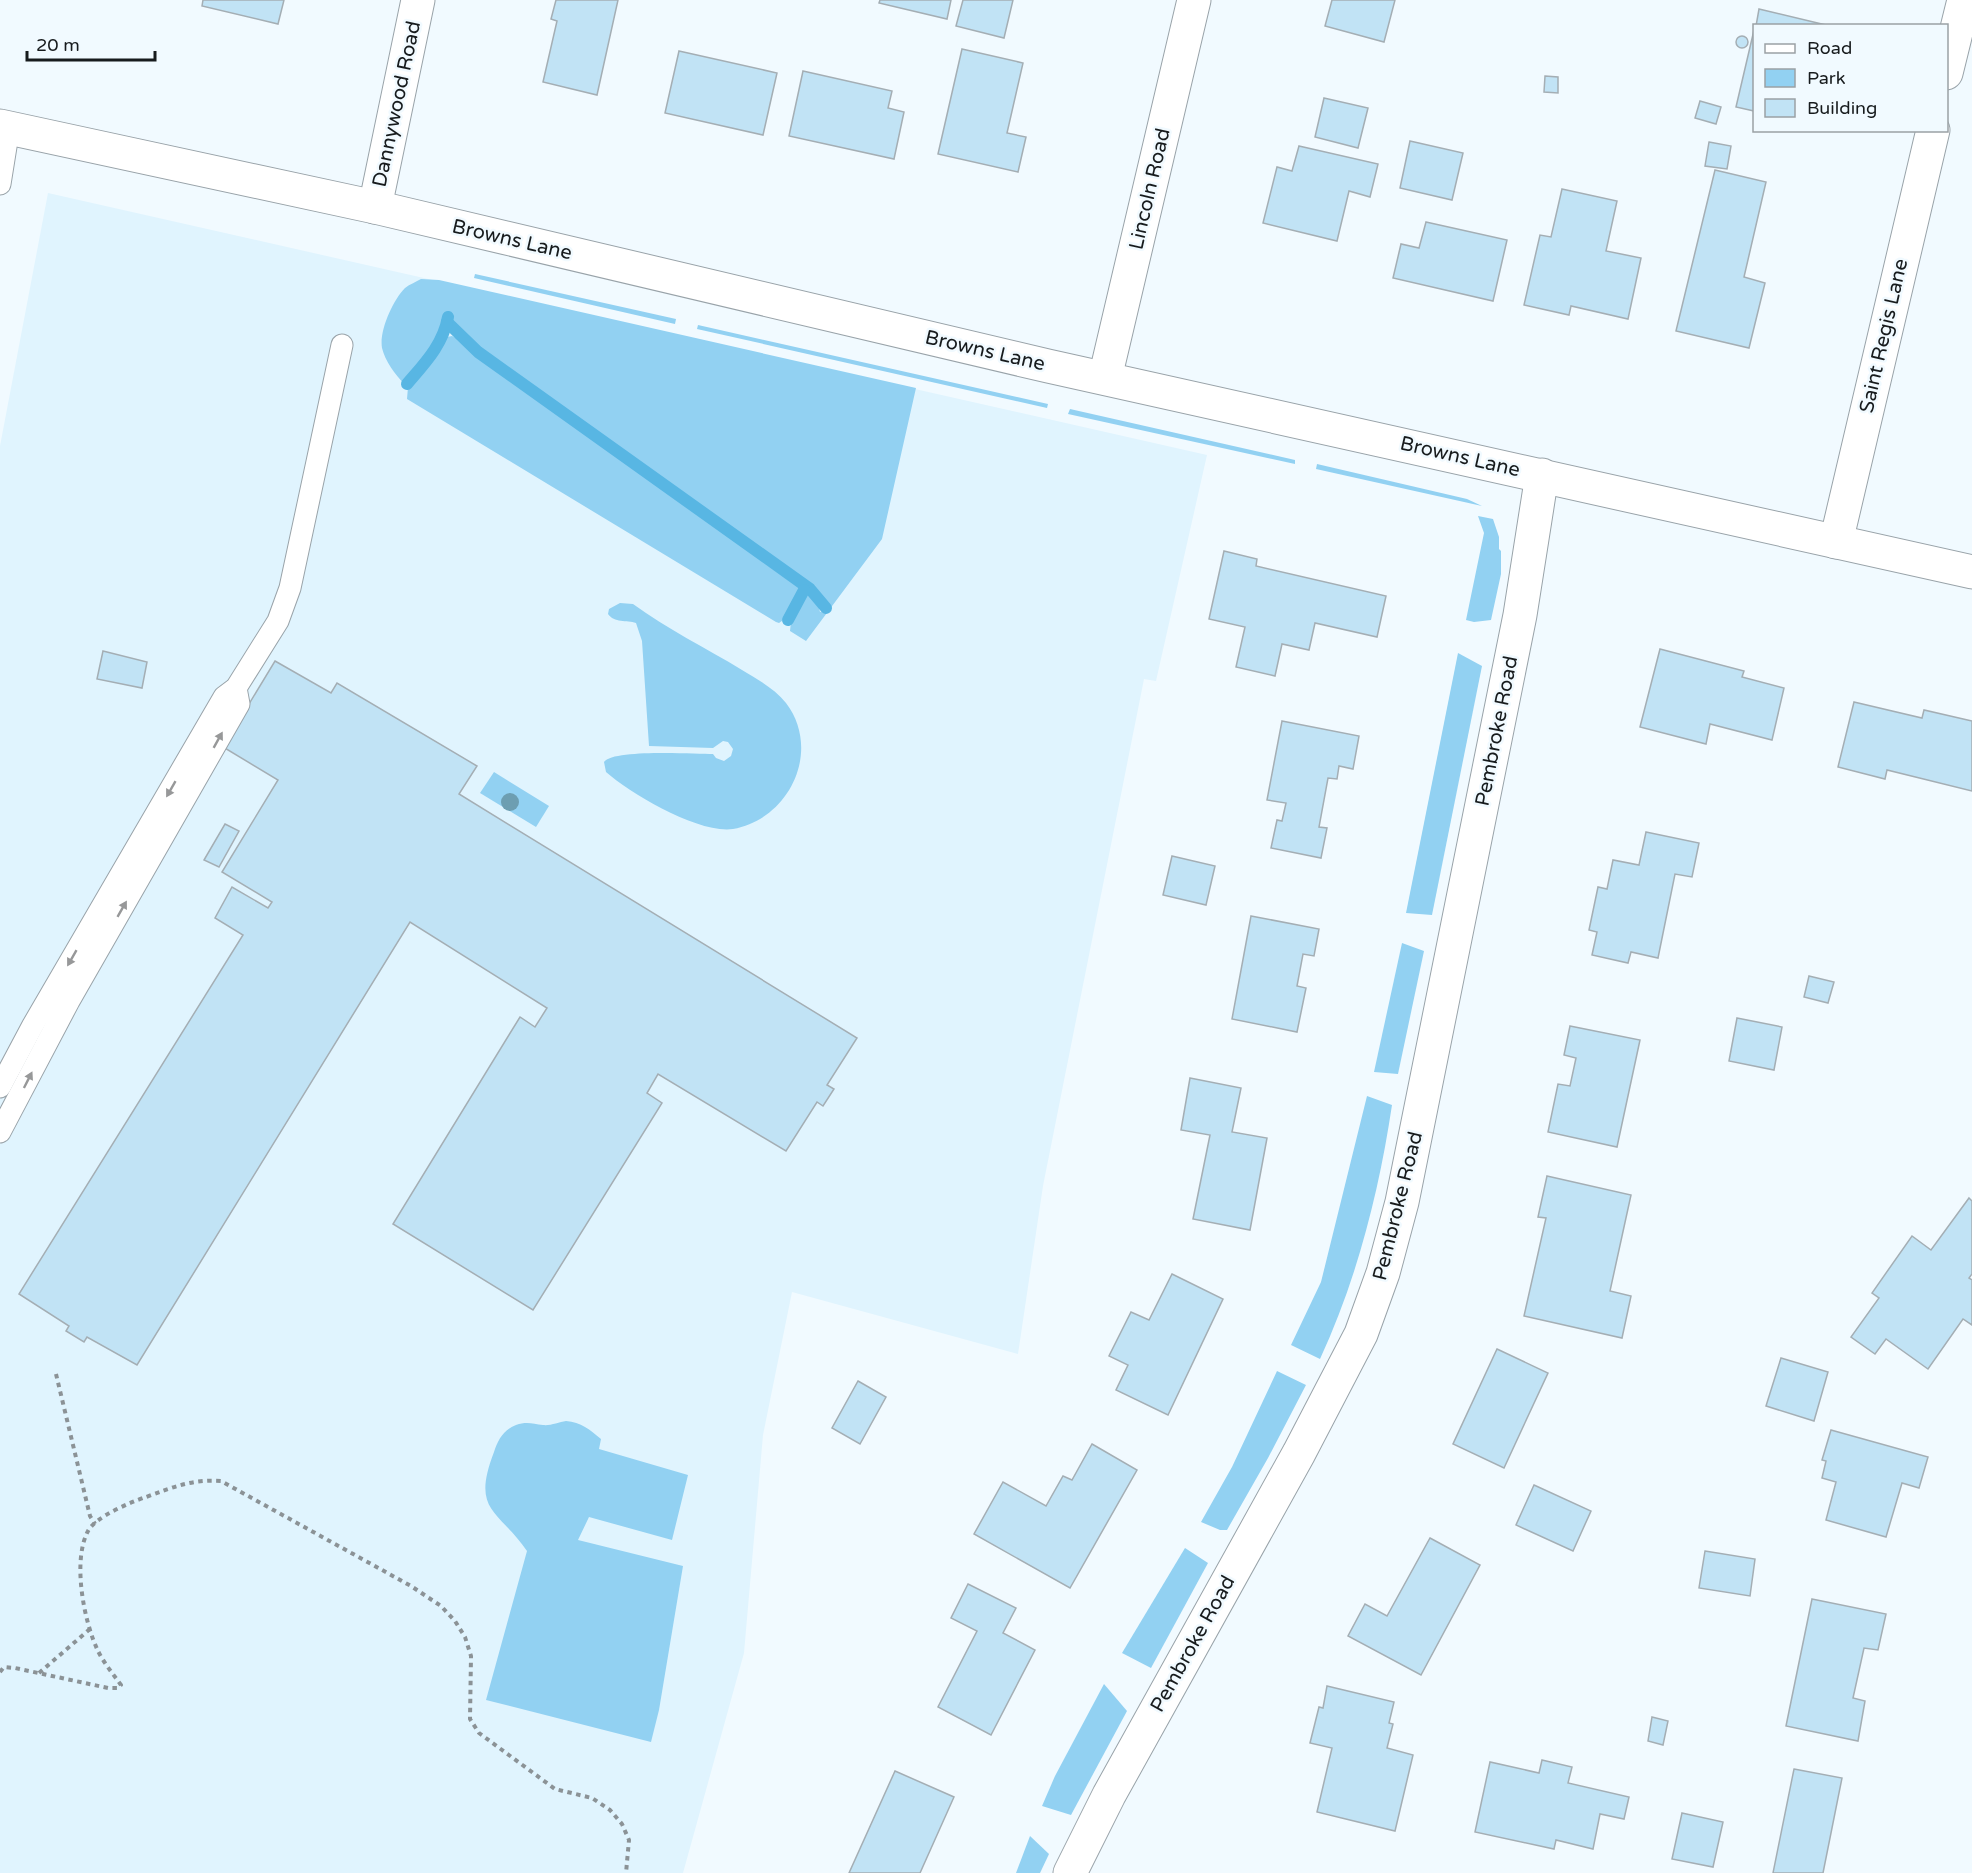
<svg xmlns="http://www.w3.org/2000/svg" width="1972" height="1873" viewBox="0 0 1972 1873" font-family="'Varela Round',sans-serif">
<rect width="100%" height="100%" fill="#f1faff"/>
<polygon fill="#e0f4fe" points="48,193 1207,455 1156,681 1144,679 1043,1186 1018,1354 792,1292 763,1435 744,1653 683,1873 0,1873 0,446"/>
<g fill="#92d1f2">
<polygon points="475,274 676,319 675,324 474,278"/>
<path d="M 421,279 L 439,280 L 916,388 L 882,539 L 806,641 L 790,631 C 791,617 798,605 806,593 L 809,593 L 818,603 L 820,612 L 828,609 L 829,603 L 801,579 L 488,355 L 453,322 L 451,314 L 445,315 L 432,350 L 404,384 C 395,374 385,361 382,348 C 379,331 393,300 405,288 C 410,284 416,282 421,279 Z"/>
<polygon points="698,325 1048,404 1047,408 697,329"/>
<polygon points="452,336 462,341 481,359 802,588 786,618 779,623 776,622 407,399 408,387 438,353 447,337"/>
<polygon points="1070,409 1295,460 1295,464 1068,414"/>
<polygon points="1317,464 1467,499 1482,506 1316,469"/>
<polygon points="1478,516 1493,519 1499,537 1499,549 1501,551 1501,574 1491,620 1474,622 1466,620 1484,533"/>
<path d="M 620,603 L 633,604 C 667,629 706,648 742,670 C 757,679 775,689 786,703 C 822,750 790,819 733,829 C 699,834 631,794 606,772 L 604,762 C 613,749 694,754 713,754 L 716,758 L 724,761 L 731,756 L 733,749 L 728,742 L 723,741 L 713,748 L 649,746 L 642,641 L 636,623 C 627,620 614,623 608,614 L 609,609 Z"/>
<polygon points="1458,653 1482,666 1432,915 1406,913"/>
<polygon points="494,772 549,806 536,827 480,793"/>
<polygon points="1402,943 1424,951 1398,1074 1374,1072"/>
<path d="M 1367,1096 L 1392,1105 C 1379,1192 1357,1279 1320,1359 L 1291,1345 L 1321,1282 Z"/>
<polygon points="1277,1371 1306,1385 1268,1458 1227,1530 1220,1530 1201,1522 1232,1467"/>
<path d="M 566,1421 C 581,1422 590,1430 601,1439 L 599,1449 L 688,1475 L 672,1540 L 589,1517 L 578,1540 L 683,1566 L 659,1710 L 651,1742 L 486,1700 L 527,1551 C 498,1509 471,1512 494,1452 C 498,1440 503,1430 516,1425 C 527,1421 533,1424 543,1425 C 550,1426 559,1422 566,1421 Z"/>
<polygon points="1185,1548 1208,1563 1151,1668 1122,1653"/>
<polygon points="1104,1684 1127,1711 1071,1815 1042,1806 1055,1776"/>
<polygon points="1030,1836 1049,1854 1040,1873 1016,1873"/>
</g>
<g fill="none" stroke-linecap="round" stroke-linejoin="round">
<g stroke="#58b6e3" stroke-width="12">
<polyline points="447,322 478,352 810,589 826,608"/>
<path d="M 407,384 C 424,364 443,345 448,317"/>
<polyline points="788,620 804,590"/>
</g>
</g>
<g fill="#c1e3f5" stroke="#a4aeb4" stroke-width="1.5">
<polygon points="203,0 284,0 278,24 202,6"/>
<polygon points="556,0 618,0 597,95 543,82 557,21 551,19"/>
<polygon points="880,0 951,0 947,19 879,3"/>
<polygon points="963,0 1013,0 1004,38 956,26"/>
<polygon points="1332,0 1395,0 1384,42 1325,26"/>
<polygon points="1759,9 1826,25 1756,26"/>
<polygon points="1754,30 1754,111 1736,107"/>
<circle cx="1742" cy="42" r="6"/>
<polygon points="962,49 1023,63 1007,133 1026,137 1018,172 938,154"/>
<polygon points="679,51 777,73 763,135 665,113"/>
<polygon points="803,71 892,91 888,108 904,112 894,159 789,136"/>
<polygon points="1545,76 1558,77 1558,93 1544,92"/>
<polygon points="1324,98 1368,108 1358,148 1315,137"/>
<polygon points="1700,101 1721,107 1716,124 1695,118"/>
<polygon points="1410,141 1463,153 1452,200 1400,188"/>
<polygon points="1709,142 1731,146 1727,169 1705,166"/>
<polygon points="1299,146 1378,164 1370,197 1349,191 1337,241 1263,223 1277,167 1292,171"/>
<polygon points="1715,170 1766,182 1744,277 1765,283 1749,348 1676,331"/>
<polygon points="1562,189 1617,201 1606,251 1641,258 1628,319 1571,306 1569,315 1524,305 1540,235 1551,237"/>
<polygon points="1426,222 1507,240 1493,301 1393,278 1401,244 1419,248"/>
<polygon points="1224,551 1257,559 1256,566 1386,596 1377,637 1315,623 1309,650 1282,644 1275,676 1236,667 1245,627 1209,619"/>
<polygon points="1660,649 1744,671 1742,677 1784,688 1772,740 1710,724 1706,744 1640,727"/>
<polygon points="103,651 147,662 142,688 97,679"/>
<polygon points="275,661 331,693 337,683 477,766 459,794 857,1038 827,1085 834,1089 823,1106 817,1102 786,1151 658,1074 647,1093 662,1103 533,1310 393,1224 520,1017 535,1027 547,1008 410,922 137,1365 87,1337 84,1342 66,1331 69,1326 19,1294 243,935 215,918 232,887 268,908 272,902 222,872 278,780 223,747"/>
<polygon points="1854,702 1922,718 1924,710 1972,721 1972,791 1887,770 1885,779 1838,767"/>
<polygon points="1282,721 1359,736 1353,769 1339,766 1337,779 1328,778 1319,827 1327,828 1321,858 1271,848 1277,820 1282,821 1286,803 1267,800"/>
<polygon points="225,824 239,831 219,867 204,860"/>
<polygon points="1646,832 1699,843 1692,877 1675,874 1658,958 1631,952 1628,963 1592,955 1597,932 1589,930 1598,887 1607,889 1613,860 1639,865"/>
<polygon points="1172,856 1215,866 1206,905 1163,895"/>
<polygon points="1251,916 1319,929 1314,956 1303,954 1297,986 1306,988 1297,1032 1232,1019"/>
<polygon points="1809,976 1834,982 1828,1003 1804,997"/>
<polygon points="1737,1018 1782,1027 1774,1070 1729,1061"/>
<polygon points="1570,1026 1640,1040 1617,1147 1548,1132 1558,1084 1570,1086 1576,1058 1564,1055"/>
<polygon points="1190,1078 1241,1088 1232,1132 1267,1138 1250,1230 1193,1219 1210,1135 1181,1130"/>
<polygon points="1547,1176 1631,1195 1610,1291 1631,1296 1622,1338 1524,1316 1546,1218 1538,1217"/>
<polygon points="1969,1198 1972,1201 1972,1274 1969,1278 1972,1280 1972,1325 1963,1319 1928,1369 1886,1339 1875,1354 1851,1337 1879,1298 1872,1293 1912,1236 1931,1250"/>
<polygon points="1172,1274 1223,1299 1168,1415 1116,1390 1128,1365 1109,1356 1131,1312 1149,1320"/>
<polygon points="1497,1349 1548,1373 1504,1468 1453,1444"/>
<polygon points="1781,1358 1828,1372 1814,1421 1766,1406"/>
<polygon points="858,1381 886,1397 860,1444 832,1428"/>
<polygon points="1831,1430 1928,1457 1919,1488 1902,1483 1886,1537 1826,1520 1836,1482 1822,1478 1826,1461 1822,1460"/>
<polygon points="1092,1444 1137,1470 1070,1588 974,1534 1003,1482 1046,1506 1063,1476 1072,1480"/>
<polygon points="1534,1485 1591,1511 1573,1551 1516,1525"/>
<polygon points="1430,1538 1480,1565 1421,1675 1348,1636 1365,1604 1387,1616"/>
<polygon points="1705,1551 1755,1559 1750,1596 1699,1588"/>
<polygon points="968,1584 1016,1608 1003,1633 1035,1650 991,1735 938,1707 977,1631 951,1618"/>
<polygon points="1812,1599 1886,1614 1878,1650 1864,1648 1853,1698 1865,1701 1858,1741 1786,1726"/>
<polygon points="1327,1686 1394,1702 1389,1723 1393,1724 1387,1748 1413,1755 1395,1831 1317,1812 1332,1748 1310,1743 1319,1707 1323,1708"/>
<polygon points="1652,1717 1668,1721 1663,1745 1648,1741"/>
<polygon points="1542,1760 1572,1767 1568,1783 1629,1797 1624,1819 1600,1814 1593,1849 1556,1840 1554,1849 1475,1832 1490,1762 1539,1773"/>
<polygon points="1794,1769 1842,1778 1823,1873 1773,1873"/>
<polygon points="895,1771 954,1797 920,1873 849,1873"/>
<polygon points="1682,1813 1723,1822 1713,1867 1672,1859"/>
</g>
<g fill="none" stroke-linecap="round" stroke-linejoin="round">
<g stroke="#99a3a9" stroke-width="23">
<g id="lane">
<polyline points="0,184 9,128"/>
<polyline points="0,1087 33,1025 224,697 236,688 278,621 290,588 342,345"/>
<polyline points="0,1132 69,1001 239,704 236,688"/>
</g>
</g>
<g stroke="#99a3a9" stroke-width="35">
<g id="street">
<polyline points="1946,73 1964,0"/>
<polyline points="375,207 418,0"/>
<polyline points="1105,378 1194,0"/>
<polyline points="1836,542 1933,130"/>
<polyline points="1070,1873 1109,1795 1299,1453 1361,1334 1383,1273 1402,1202 1520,615 1542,475"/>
</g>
</g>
<g stroke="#99a3a9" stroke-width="35">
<polyline id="secondary" points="0,126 375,207 1048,366 1972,572"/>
</g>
<g stroke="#8b9296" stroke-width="4" stroke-dasharray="4.5 4.5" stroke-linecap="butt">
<polyline points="56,1374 90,1516 95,1524"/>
<path d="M 0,1672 L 4,1667 L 15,1668 L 108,1688 L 117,1688 L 121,1685 C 113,1674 104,1663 98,1651 C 84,1622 72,1561 88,1531 C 95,1517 131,1502 146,1497 C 173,1487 193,1479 221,1481 L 411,1586 L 441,1606 L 455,1621 L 465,1637 L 471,1656 L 470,1719 L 479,1733 L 555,1789 L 592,1798 L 610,1810 L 622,1824 L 629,1840 L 626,1873"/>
<polyline points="39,1673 90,1629"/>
</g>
<use href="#lane" stroke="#fff" stroke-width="21"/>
<use href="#street" stroke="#fff" stroke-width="33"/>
<use href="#secondary" stroke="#fff" stroke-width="33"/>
</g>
<circle fill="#6d9eb1" cx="510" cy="802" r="9"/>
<defs><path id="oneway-solid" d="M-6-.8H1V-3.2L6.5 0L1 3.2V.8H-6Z" transform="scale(1.5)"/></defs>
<g fill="#979899">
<use href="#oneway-solid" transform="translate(218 740) rotate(-61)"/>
<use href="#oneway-solid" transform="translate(171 789) rotate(120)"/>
<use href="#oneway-solid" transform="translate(122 909) rotate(-60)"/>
<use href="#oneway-solid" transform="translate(72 958) rotate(120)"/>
<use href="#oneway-solid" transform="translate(28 1080) rotate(-63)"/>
</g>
<g text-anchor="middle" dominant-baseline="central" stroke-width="5" stroke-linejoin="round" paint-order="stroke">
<g font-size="20" fill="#171b1d" stroke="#f1faff">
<text transform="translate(397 104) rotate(-78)">Dannywood Road</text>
<text transform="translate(1150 189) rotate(-77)">Lincoln Road</text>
<text transform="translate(512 240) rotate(13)">Browns Lane</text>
<text transform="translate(1884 336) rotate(-77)">Saint Regis Lane</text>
<text transform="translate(985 351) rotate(13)">Browns Lane</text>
<text transform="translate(1460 457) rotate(13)">Browns Lane</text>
<text transform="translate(1497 731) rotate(-79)">Pembroke Road</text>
<text transform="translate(1398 1206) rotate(-76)">Pembroke Road</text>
<text transform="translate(1193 1644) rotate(-61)">Pembroke Road</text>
</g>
</g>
<rect x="1753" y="24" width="195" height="108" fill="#f1faff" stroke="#9aa1a5" stroke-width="1.5"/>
<rect x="1765" y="44" width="30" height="9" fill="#ffffff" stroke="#9aa1a5" stroke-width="1.5"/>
<text x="1807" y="54" font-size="18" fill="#171b1d">Road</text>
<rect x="1765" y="69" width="30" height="18" fill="#92d1f2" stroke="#9aa1a5" stroke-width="1.5"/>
<text x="1807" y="84" font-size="18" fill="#171b1d">Park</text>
<rect x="1765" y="99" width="30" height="18" fill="#c1e3f5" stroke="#9aa1a5" stroke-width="1.5"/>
<text x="1807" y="114" font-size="18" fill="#171b1d">Building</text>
<path d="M27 51v9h128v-9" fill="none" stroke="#171b1d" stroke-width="3"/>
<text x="36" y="51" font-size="18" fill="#171b1d" stroke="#f1faff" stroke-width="4.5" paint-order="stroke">20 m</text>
</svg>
